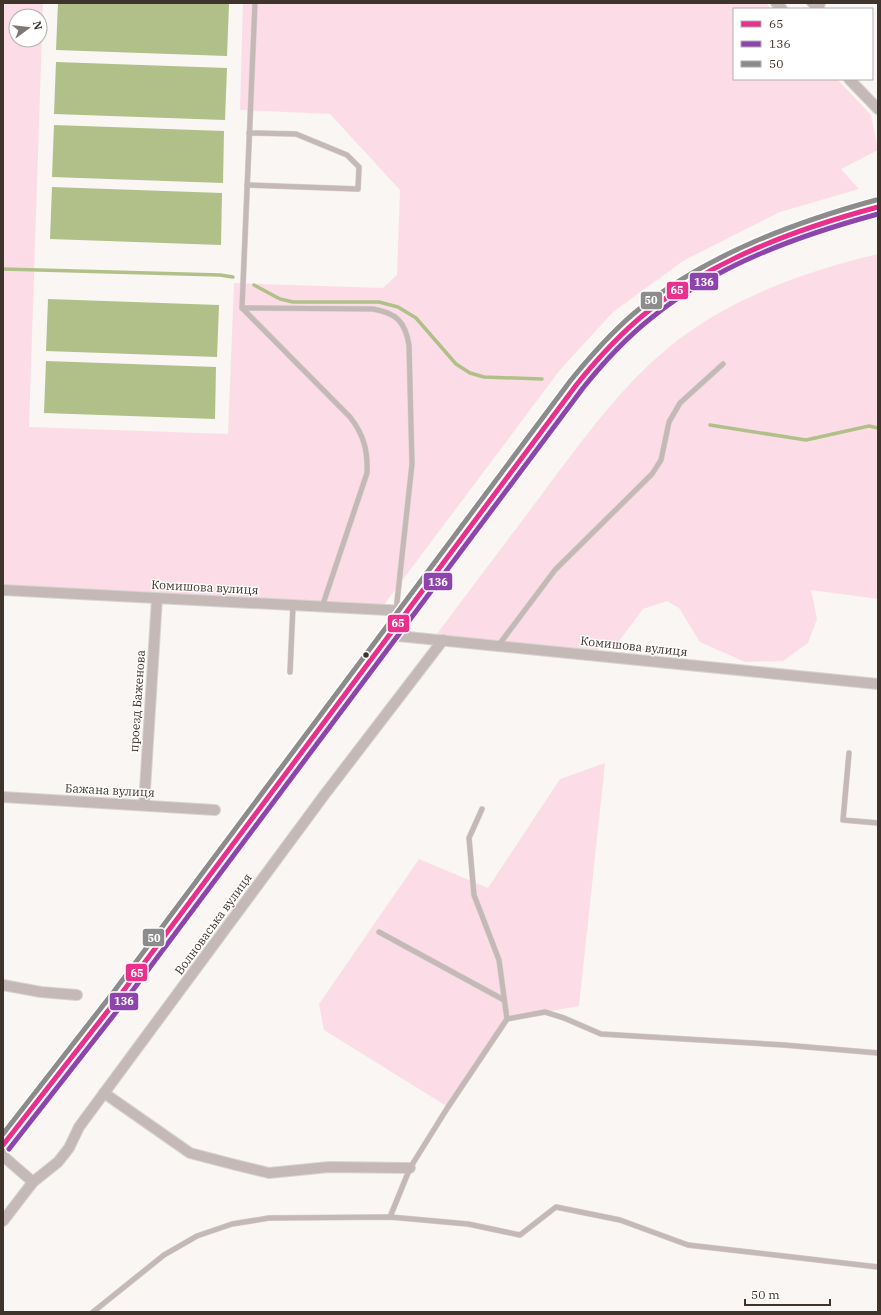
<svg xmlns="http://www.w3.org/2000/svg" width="881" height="1315" viewBox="0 0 881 1315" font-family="'IBM Plex Serif',serif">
<rect width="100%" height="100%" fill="#f9f6f3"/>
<g fill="#fcdde7" fill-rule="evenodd">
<path d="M 3,3 L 43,3 L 29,427 L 228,434 L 234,283 L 383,288 L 397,275 L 400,190 L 330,114 L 240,110 L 243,3 L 766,3 L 772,9 L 734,9 L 734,79 L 837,79 L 871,115 L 878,150 L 841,169 L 859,189 L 780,212 L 683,261 L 613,312 L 560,370 L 380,610 L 3,590 ZM 16,16 L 40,16 L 40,40 L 16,40 Z"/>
<path d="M 878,254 L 878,599 L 811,590 L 817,619 L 808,643 L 783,661 L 745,662 L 700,642 L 679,608 L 667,601 L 643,609 L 616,645 L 599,647 L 597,656 L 433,639 C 471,588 510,537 548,486 C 587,434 626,380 678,340 C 734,297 809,270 878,254 Z"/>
<polygon points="605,763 579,1006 507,1019 448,1107 324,1030 319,1004 419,859 488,888 560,779"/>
</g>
<g fill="#b0c088">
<polygon points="58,3 229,4 227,56 56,50"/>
<polygon points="56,62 227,68 225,120 54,114"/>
<polygon points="54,125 224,131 223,183 52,177"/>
<polygon points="52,187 222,193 221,245 50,239"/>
<polygon points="48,299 219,305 217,357 46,351"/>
<polygon points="46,361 216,367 215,419 44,413"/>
</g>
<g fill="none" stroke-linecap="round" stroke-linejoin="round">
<g stroke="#b0c088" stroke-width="3.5">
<polyline points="3,269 220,275 233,277"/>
<polyline points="254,285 280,299 293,302 379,302 398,307 416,318 456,364 470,373 484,377 542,379"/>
<polyline points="710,425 806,440 869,426 878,428"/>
</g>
<g stroke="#d7d3d0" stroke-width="6">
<g id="lane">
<path d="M 255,3 L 242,308 L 350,417 C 364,435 368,451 367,473 L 322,607"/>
<polyline points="809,3 815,9"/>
<polyline points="247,185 358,189 359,167 347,155 296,134 249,133"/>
<path d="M 242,308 L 373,309 C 396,313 405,321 409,345 L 412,464 L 396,611"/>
<polyline points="498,646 555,570 652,474 661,460 669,422 680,403 723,364"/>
<polyline points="290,672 293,605"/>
<polyline points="849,753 843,820 878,823"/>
<polyline points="379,932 504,1000"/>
<polyline points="507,1019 545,1012 564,1018 601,1034 784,1045 878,1053"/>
<polyline points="390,1217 410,1168 448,1107 507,1019 499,960 474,895 469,838 482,809"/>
<polyline points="93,1312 164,1255 197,1236 232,1224 269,1218 390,1217 468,1224 520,1235 556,1207 620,1220 688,1245 878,1267"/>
</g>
</g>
<g stroke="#d7d3d0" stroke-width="12">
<g id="street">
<polyline points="776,3 782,9"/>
<polyline points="818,9 820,3"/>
<polyline points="849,79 878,109"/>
<polyline points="3,590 406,611"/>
<polyline points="388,635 878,684"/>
<polyline points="3,797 215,810"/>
<polyline points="144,805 157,598"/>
<polyline points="3,985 41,992 77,995"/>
<polyline points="104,1093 190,1153 232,1164 269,1173 329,1167 410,1168"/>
<polyline points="3,1156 33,1182"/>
<polyline points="3,1221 33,1182 58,1162 69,1148 79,1127 325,794 443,640"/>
</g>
</g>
<g stroke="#d7d3d0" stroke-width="18">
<path id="primary" d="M 3,1145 L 118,998 L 577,384 C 598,358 621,333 647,312 C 715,259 795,228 878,207"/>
</g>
<use href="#lane" stroke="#c5b9b8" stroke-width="5"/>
<use href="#street" stroke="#c5b9b8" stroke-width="10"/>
<use href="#primary" stroke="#beb0ae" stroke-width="16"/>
<g stroke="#fff" stroke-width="8">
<path id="bus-1" d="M 3,1145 L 118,998 L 577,384 C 598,358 621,333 647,312 C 715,259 796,229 878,207"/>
</g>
<g stroke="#fff" stroke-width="8">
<path id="bus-2" d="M 9,1149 L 124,1002 L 583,388 C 603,363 625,339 650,319 C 716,265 797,236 878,214"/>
</g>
<g stroke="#fff" stroke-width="8">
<path id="bus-3" d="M 3,1134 L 112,994 L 571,380 C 593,353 616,327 643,306 C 712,253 793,223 876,200"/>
</g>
<use href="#bus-1" stroke="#e8308c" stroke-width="5"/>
<use href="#bus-2" stroke="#8e44ad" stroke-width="5"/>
<use href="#bus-3" stroke="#8c8c8c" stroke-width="5"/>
</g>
<circle fill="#3f342c" stroke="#fff" stroke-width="1.5" cx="366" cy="655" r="3.5"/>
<g text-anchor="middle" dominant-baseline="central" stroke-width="3" stroke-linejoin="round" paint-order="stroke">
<g font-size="12" fill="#3f342c" stroke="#fff">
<text transform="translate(205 587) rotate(3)">Комишова вулиця</text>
<text transform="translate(634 646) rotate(6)">Комишова вулиця</text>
<text transform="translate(137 701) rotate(-86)">проезд Баженова</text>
<text transform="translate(110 790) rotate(3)">Бажана вулиця</text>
<text transform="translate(213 924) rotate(-54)">Волноваська вулиця</text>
</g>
</g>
<g stroke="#fff" stroke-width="1.5">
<rect x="689" y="272" width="30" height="19" rx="4" fill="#8e44ad"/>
<rect x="666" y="281" width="23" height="19" rx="4" fill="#e8308c"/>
<rect x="640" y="291" width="23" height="19" rx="4" fill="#8c8c8c"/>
<rect x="423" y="572" width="30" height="19" rx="4" fill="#8e44ad"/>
<rect x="387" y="614" width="23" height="19" rx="4" fill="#e8308c"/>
<rect x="142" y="928" width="23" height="19" rx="4" fill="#8c8c8c"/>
<rect x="125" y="963" width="23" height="19" rx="4" fill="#e8308c"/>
<rect x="109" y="992" width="30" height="19" rx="4" fill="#8e44ad"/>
</g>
<g font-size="11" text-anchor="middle" font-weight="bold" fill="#fff">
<text x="704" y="286">136</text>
<text x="677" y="294">65</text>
<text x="651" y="304">50</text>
<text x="438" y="586">136</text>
<text x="398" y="627">65</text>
<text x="154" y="942">50</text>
<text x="137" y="977">65</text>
<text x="124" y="1005">136</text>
</g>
<rect width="881" height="1315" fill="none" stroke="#3f342c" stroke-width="8"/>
<rect x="733" y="8" width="140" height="72" fill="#ffffff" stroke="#b2aeab"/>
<rect x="741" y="21" width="20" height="6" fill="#e8308c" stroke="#b2aeab"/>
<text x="769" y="28" font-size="12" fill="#3f342c">65</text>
<rect x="741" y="41" width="20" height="6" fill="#8e44ad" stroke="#b2aeab"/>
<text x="769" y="48" font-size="12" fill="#3f342c">136</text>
<rect x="741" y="61" width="20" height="6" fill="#8c8c8c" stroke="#b2aeab"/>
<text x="769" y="68" font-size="12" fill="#3f342c">50</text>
<g transform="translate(28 28) rotate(75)"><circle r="19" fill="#ffffff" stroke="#b2aeab"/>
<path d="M0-3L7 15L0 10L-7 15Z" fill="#807872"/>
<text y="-6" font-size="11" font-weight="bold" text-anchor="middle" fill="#3f342c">N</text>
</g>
<path d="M745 1299v6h85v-6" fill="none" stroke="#3f342c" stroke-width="2"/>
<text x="751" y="1299" font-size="12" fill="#3f342c" stroke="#ffffff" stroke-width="3" paint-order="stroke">50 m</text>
</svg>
